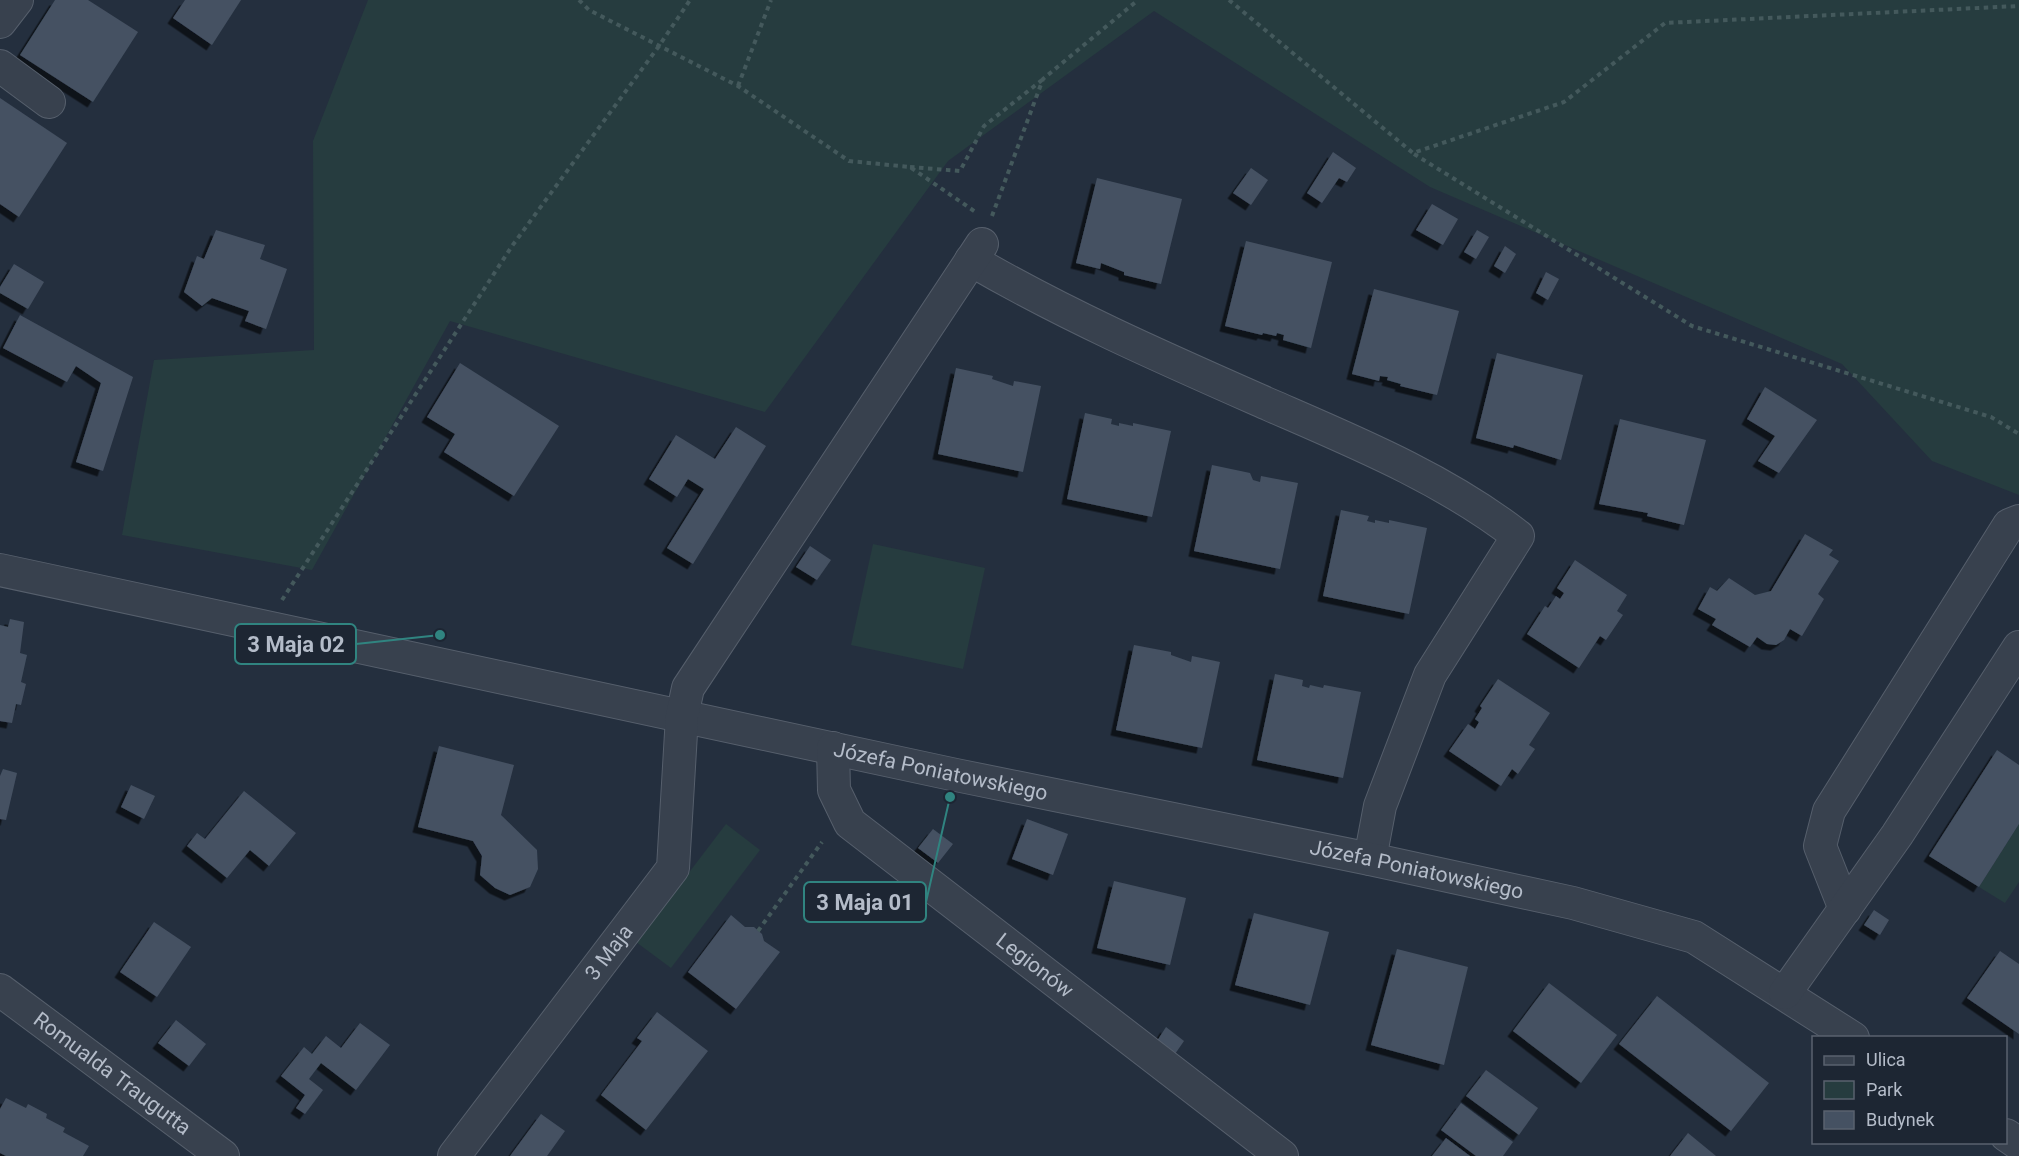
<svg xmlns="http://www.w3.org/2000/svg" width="2019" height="1156" viewBox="0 0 2019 1156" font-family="Roboto,sans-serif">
<defs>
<filter id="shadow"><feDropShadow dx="-5.5" dy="5.5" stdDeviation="0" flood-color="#0009"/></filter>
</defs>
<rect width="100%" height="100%" fill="#242f3e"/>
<g fill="#263c3f">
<polygon points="368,0 2019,0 2019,495 1932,461 1842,364 1430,187 1154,11 948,161 765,412 450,321 312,570 122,535 154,360 314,350 313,141"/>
<polygon points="873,544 985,568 963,669 851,645"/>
<polygon points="726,824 760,850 671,968 636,942"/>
<polygon points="2019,824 2019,882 2005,903 1979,887"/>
</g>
<g fill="#455162" filter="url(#shadow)">
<polygon points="55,0 88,0 138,32 93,102 20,55"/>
<polygon points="185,0 241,0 212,45 173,18"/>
<polygon points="0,98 67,143 19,217 0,204"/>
<polygon points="1333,152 1356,168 1347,182 1339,178 1322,203 1307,193"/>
<polygon points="1251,168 1268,180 1251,205 1233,193"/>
<polygon points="1097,178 1182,199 1161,284 1124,275 1124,272 1101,263 1100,269 1076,263"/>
<polygon points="1432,204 1458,219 1443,245 1416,230"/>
<polygon points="216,230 265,245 260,259 287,269 266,329 245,321 249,311 212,298 202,306 184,292 197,256 204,259"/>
<polygon points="1477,230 1489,237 1476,259 1464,252"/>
<polygon points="1246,241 1332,262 1311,348 1283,340 1284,335 1277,333 1276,336 1263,333 1262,335 1225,326"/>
<polygon points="1505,246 1516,254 1505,273 1494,266"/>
<polygon points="14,264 44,282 28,309 0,293 0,287"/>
<polygon points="1546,272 1559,279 1548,300 1536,293"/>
<polygon points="1374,289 1459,311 1437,395 1400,386 1401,384 1387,380 1388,377 1380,376 1379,381 1352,374"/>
<polygon points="20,315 133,377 103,471 76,462 101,383 76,366 67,382 3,348"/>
<polygon points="1497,353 1583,375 1561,460 1514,445 1513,448 1476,438"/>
<polygon points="460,363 559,426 514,496 444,452 455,434 427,417"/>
<polygon points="956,368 993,376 992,379 1013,386 1014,381 1041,386 1023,472 938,454"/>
<polygon points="1765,387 1817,420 1779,473 1758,461 1775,436 1747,419"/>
<polygon points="1085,413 1112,419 1111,424 1119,426 1119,423 1133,426 1133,423 1171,431 1152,517 1067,499"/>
<polygon points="1620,419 1706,440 1684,525 1647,516 1648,513 1599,504"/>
<polygon points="736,427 766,446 693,564 667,548 704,489 688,479 677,497 649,479 676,435 715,459"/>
<polygon points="1212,465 1250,473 1253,480 1260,482 1261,476 1298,483 1280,569 1194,551"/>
<polygon points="1341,510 1369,516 1367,521 1375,523 1375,520 1389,523 1389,520 1427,528 1409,614 1323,596"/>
<polygon points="1805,534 1833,550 1829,555 1839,561 1818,594 1824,599 1802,636 1790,629 1784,640 1776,645 1767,644 1757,637 1750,647 1712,625 1716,619 1698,609 1710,587 1717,591 1729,578 1755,595 1771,591"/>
<polygon points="810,546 831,560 817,580 796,567"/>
<polygon points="1575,560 1627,595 1617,611 1623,615 1606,640 1600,636 1579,668 1527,634 1545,606 1548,608 1556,596 1560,599 1564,593 1557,588"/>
<polygon points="10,619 24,622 20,653 27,655 21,682 26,684 21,705 16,704 12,723 0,721 0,625 8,627"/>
<polygon points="1134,645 1171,652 1171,655 1191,662 1192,656 1220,662 1202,748 1116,730"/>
<polygon points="1275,674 1303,680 1302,686 1309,688 1310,685 1323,688 1324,685 1361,692 1343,778 1257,760"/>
<polygon points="1498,679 1550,713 1529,745 1535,749 1518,774 1512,769 1501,786 1449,751 1468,724 1475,729 1479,722 1475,719 1482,708 1480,706"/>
<polygon points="439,746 514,765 501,815 537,850 538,869 530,887 510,895 495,888 480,875 482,856 473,841 418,827"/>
<polygon points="1997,750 2019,765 2019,824 1979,887 1929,856"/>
<polygon points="3,769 17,773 6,820 0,819 0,776"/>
<polygon points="131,785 155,796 144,819 121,807"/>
<polygon points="244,791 296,833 269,866 250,850 227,878 187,846 197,833 205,839"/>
<polygon points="1027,819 1068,834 1053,875 1012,859"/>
<polygon points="933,829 953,844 938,863 918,848"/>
<polygon points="1114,881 1186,898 1170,965 1097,948"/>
<polygon points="1874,910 1889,920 1880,935 1864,925"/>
<polygon points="1254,913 1329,932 1310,1005 1235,985"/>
<polygon points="731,915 745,927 754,927 762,934 764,941 780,952 736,1009 688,972"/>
<polygon points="154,922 191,947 157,997 120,972"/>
<polygon points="1397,949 1468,967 1444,1065 1371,1045"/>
<polygon points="2000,951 2019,964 2019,1034 1967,998"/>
<polygon points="1549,983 1617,1035 1581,1083 1513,1031"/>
<polygon points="1657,996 1769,1083 1731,1131 1619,1044"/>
<polygon points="657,1012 708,1051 646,1130 601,1095 642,1041 637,1038"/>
<polygon points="176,1020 206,1044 189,1066 158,1043"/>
<polygon points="360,1023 390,1045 356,1090 321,1063 309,1079 323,1090 305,1114 296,1108 305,1095 281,1076 304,1047 312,1054 326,1036 341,1048"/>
<polygon points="1166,1027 1184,1041 1175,1054 1157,1041"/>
<polygon points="1486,1070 1538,1108 1519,1135 1466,1096"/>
<polygon points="6,1098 26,1108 28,1104 47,1114 46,1118 65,1128 63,1132 89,1146 83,1156 6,1156 0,1153 0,1109"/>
<polygon points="1461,1103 1513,1142 1503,1156 1476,1156 1441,1130"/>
<polygon points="541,1114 565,1131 547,1156 510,1156"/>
<polygon points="1688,1133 1716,1156 1670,1156"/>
<polygon points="1446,1138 1470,1156 1432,1156"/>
</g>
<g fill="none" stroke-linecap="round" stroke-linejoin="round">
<g stroke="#565f6c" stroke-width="34">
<g id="minor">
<polyline points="0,22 17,0"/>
<polyline points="0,66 49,102"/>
<path d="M 971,260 C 1067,316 1168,360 1270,405 C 1355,442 1445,479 1518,536 L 1430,675 L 1380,806 L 1370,859"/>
<path id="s1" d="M 0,570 L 956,775 L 1370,859 L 1573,903 L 1694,937 L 1853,1038"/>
<path id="s2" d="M 833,748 L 834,790 L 850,823 L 1282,1156"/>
<polyline points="1845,909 1820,846 1829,811 2009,525 2019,521"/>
<path id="s3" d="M 0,990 L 223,1156"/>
<polyline points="1785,993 1897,835 2019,647"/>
<polyline points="2006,1135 2019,1144"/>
<path id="s4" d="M 454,1156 L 673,868 L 682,716 L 688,688 L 982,244"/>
</g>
</g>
<g stroke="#44595c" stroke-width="4" stroke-dasharray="4.5 4.5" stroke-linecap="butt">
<polyline points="579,0 589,10 738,86 849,161 910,167 977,213"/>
<polyline points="1229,0 1413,153 1564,102 1665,23 2019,6"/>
<polyline points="738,86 771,0"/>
<polyline points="1414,154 1692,326 1991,417 2019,434"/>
<polyline points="910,167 960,171 984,126 1042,80"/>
<polyline points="992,216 1043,79 1138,0"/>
<polyline points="282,600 512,246 659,46 690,0"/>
<polyline points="758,931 822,842"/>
</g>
<use href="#minor" stroke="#38414e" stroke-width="32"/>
</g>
<g text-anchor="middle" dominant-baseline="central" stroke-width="6" stroke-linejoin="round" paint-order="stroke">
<g font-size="21" fill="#b4bcc9" stroke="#1d2633">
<text stroke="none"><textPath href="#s1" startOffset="962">Józefa Poniatowskiego</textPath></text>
<text stroke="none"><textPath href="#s1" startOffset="1448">Józefa Poniatowskiego</textPath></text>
<text stroke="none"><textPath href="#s4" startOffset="256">3 Maja</textPath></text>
<text stroke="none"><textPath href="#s2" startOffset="312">Legionów</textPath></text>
<text stroke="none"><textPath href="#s3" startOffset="140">Romualda Traugutta</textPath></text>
</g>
</g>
<path fill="none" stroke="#308480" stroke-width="2" d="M440 635L356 644M950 797L926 902"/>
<g fill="#308480" stroke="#1d2633" stroke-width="2">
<circle cx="440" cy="635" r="6"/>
<circle cx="950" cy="797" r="6"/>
</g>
<g fill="#1d2633" stroke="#308480" stroke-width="2">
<rect x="235" y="624" width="121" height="40" rx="6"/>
<rect x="804" y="882" width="122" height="40" rx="6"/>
</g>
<g font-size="22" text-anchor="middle" font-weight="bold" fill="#b4bcc9">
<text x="296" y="652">3 Maja 02</text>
<text x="865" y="910">3 Maja 01</text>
</g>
<rect x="1812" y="1036" width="195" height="108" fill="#1d2633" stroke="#59626f" stroke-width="1.5"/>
<rect x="1824" y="1056" width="30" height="9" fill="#38414e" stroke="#59626f" stroke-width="1.5"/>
<text x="1866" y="1066" font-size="18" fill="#b4bcc9">Ulica</text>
<rect x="1824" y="1081" width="30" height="18" fill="#263c3f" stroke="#59626f" stroke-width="1.5"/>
<text x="1866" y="1096" font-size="18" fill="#b4bcc9">Park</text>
<rect x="1824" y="1111" width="30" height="18" fill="#455162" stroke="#59626f" stroke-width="1.5"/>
<text x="1866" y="1126" font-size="18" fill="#b4bcc9">Budynek</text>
</svg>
